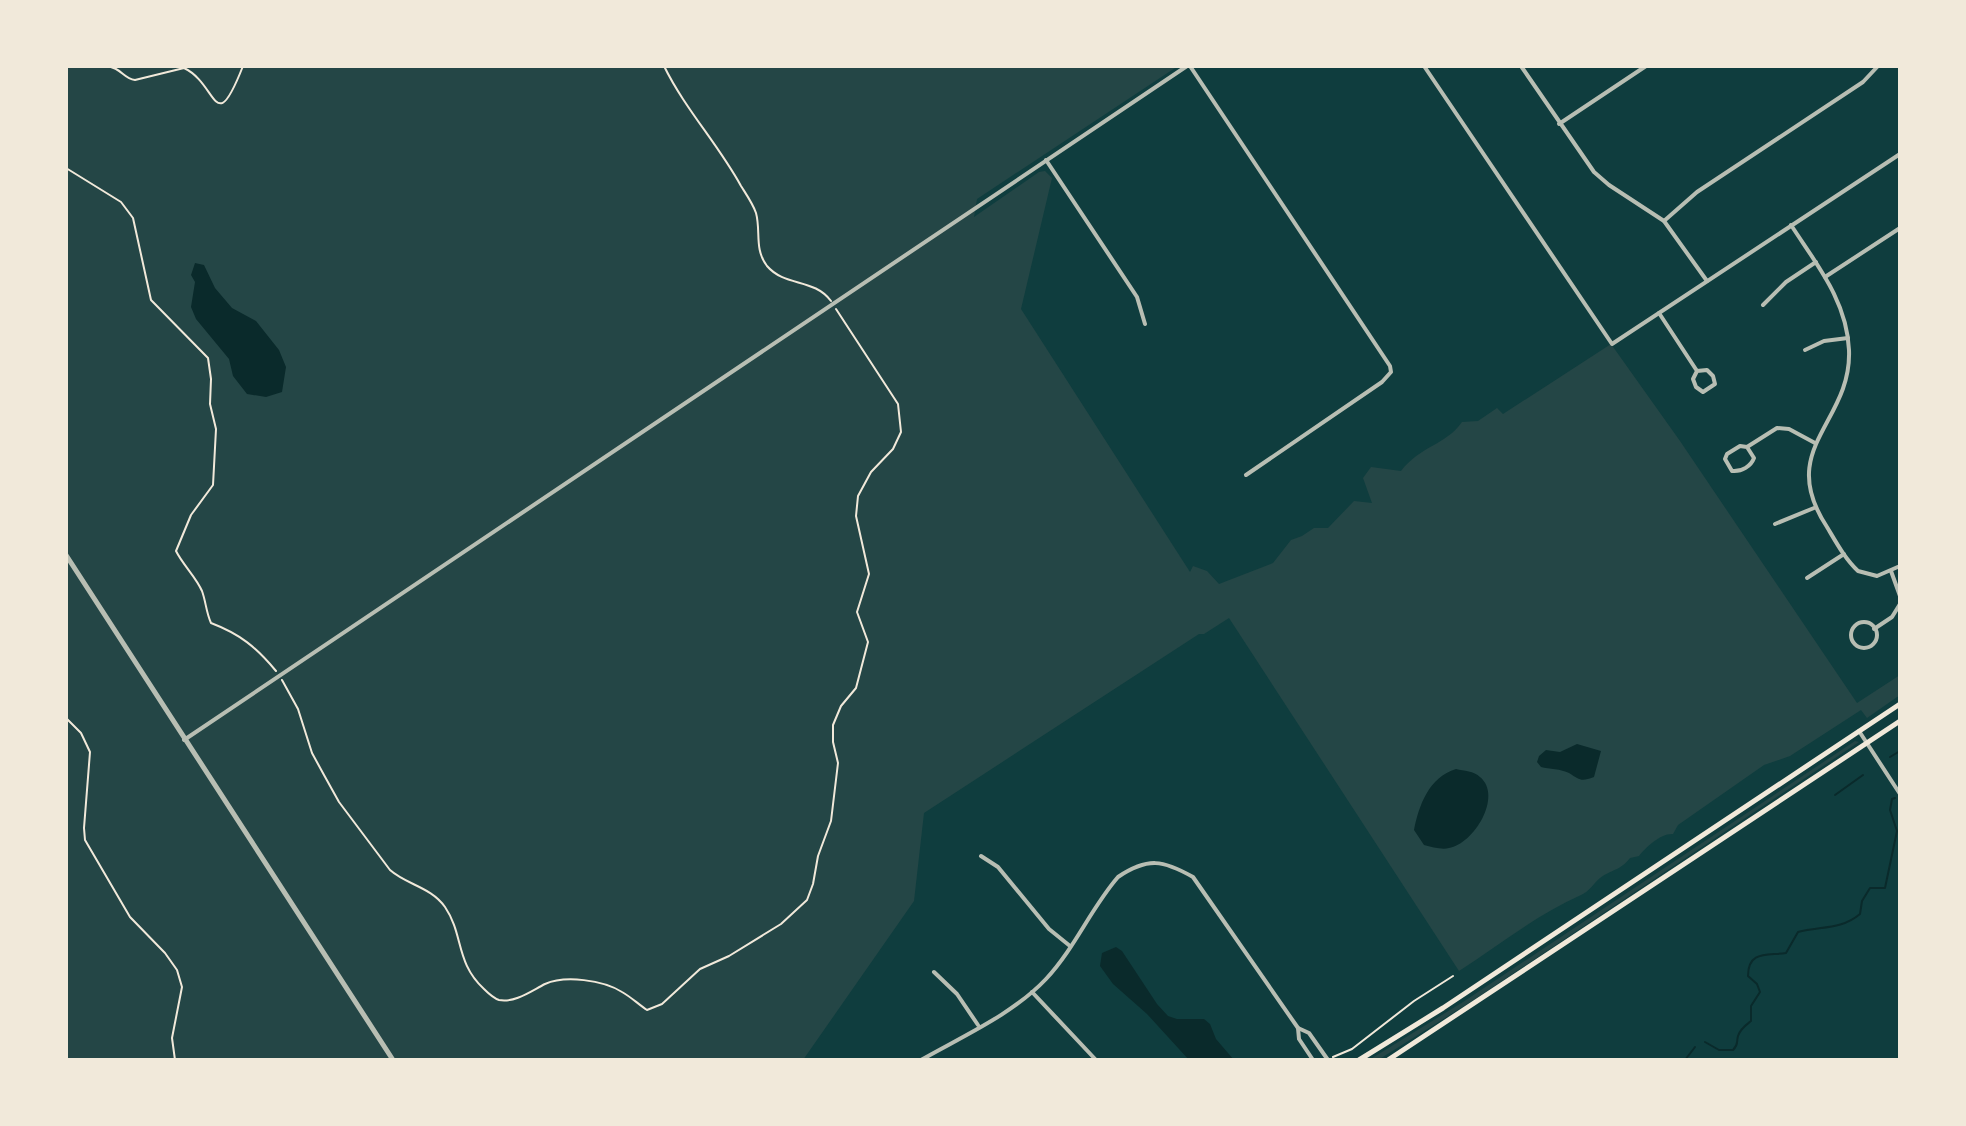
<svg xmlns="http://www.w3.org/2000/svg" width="1966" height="1126" viewBox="0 0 1966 1126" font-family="Commissioner,sans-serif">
<rect width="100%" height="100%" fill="#0f3d3e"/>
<g fill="#244646">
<path d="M 66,66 L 1178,66 L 977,199 L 974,217 L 1039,172 L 1045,171 L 1052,178 L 1021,309 L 1190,572 L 1193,566 L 1207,571 L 1219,584 L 1273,563 L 1291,540 L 1302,536 L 1314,528 L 1328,528 L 1354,501 L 1372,503 L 1363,478 L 1371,467 L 1401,471 C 1420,446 1446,445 1462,422 L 1478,421 L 1497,408 L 1503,414 L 1611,344 L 1680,441 L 1857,703 L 1900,675 L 1900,695 L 1867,718 L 1861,710 L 1790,756 L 1764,765 L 1678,825 L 1673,834 C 1661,833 1646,847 1639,856 L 1630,858 C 1620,871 1612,869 1600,878 C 1594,883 1589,892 1581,895 C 1538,914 1499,945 1459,971 L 1229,618 L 1204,634 L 1199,634 L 924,813 L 914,901 L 803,1060 L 66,1060 Z"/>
<polygon points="1855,741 1859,742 1472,1001 1378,1060 1369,1060 1463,1002"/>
</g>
<g fill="#0a2a2b">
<polygon points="195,263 204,265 215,288 232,308 256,321 279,350 286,367 282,392 266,397 247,394 233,376 229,359 196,319 191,307 195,282 191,275"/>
<path d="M 1577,744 L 1601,751 L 1594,777 C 1581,782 1580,780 1569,773 C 1561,769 1549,769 1541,767 L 1537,762 L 1539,756 L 1546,750 L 1560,752 Z"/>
<path d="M 1456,769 C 1464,771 1474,771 1480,777 C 1503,796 1474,844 1449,848 C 1442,850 1432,847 1424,845 L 1414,830 C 1419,805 1429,777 1456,769 Z"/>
<polygon points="1116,947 1122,951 1157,1004 1168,1016 1177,1019 1204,1019 1210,1024 1216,1039 1234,1060 1189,1060 1147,1014 1113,984 1100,966 1102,953"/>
</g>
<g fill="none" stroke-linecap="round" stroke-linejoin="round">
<g stroke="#0a2a2b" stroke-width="2">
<polyline points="1890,757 1900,751"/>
<polyline points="1835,795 1863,775"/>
<path d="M 1705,1042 L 1719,1050 L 1733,1050 C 1739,1044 1736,1043 1738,1036 C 1740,1029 1746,1025 1751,1021 L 1751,1006 L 1760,992 L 1757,984 L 1748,976 C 1748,950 1768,956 1786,953 L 1798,932 C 1821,926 1841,930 1860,914 L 1862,901 L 1870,888 L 1885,888 L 1897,831 L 1890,810 L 1892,799 L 1895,798"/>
<polyline points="1685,1060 1695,1047"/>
</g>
<g stroke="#f1e9da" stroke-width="2">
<path d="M 104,66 C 122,67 122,78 135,80 L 184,68 C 218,84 214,140 243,66"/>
<path d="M 664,66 C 685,109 718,144 741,186 C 746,194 753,204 756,213 C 761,231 754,249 767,266 C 785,287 814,278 831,301"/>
<path d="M 66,168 L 121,202 L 133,218 L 151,300 L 208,358 L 211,379 L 210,404 L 216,429 L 213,485 L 191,515 L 176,551 C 183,565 196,577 202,591 C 206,602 206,612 211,623 C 240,634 256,647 276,671"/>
<path d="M 282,680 L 298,709 L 312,753 L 324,775 L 339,802 L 390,870 C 407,885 431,887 445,907 C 464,935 455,962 484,989 C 488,993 493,998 499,1000 C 515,1003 531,991 545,984 C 565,975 603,980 622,992 C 631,997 638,1004 647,1010 L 662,1004 L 700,969 L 729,956 L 781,924 L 807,900 L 813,884 L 818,856 L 831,821 L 838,763 L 833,742 L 833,725 L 841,706 L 856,688 L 868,642 L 857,612 L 869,574 L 856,516 L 858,496 L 871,472 L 893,449 L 901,432 L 898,404 L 836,309"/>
<polyline points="66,718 81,733 90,752 84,828 85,840 130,917 165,953 177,970 182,987 172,1038 175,1060"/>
<polyline points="1333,1057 1352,1049 1414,1001 1453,976"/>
</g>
<g stroke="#b8beb3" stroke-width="4">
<polyline points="1190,66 1390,366 1391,372 1382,382 1246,475"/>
<polyline points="1424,66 1612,344 1900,154"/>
<polyline points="1521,66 1594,172 1609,185 1664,221 1707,281"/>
<polyline points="1559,124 1646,66"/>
<polyline points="1046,160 1137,297 1145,324"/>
<polyline points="1664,221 1697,192 1863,82 1878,66"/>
<path d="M 1791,225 C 1817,265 1847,301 1849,350 C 1852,423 1775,448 1827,527 C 1836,542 1845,559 1858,571 L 1877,576 L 1900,566"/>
<polyline points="1825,277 1900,228"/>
<polyline points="1763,305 1786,282 1816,262"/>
<polyline points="1659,313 1697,371 1707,370 1713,376 1715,384 1703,392 1696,387 1693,379 1697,371"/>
<polyline points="1805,350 1824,341 1848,338"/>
<path d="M 1747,447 L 1754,458 C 1751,466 1742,472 1732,471 L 1725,459 L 1727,454 L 1740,446 L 1747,447 L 1777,428 L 1789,429 L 1815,443"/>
<polyline points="1775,524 1814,508"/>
<polyline points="1891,571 1900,596"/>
<polyline points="1807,578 1844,554"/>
<circle cx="1864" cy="635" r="13"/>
<polyline points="1874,629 1892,617 1900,604"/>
<polyline points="1859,731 1900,794"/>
<polyline points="184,740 1187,66"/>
<polyline points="981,856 998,867 1049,929 1070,946"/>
<polyline points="934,972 957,994 978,1025"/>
<polyline points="1032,992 1096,1060"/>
<polyline points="1298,1028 1309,1033 1328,1060"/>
<path d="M 921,1060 C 963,1036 1013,1014 1046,979 C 1075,948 1091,908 1118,877 C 1148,857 1163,860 1193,877 L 1298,1028 L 1299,1039 L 1313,1060"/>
</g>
<polyline stroke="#b8beb3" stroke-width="5" points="66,555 393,1060"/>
<g stroke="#f1e9da" stroke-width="5">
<polyline points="1359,1060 1443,1008 1900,704"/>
<polyline points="1388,1060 1900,721"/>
</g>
</g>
<rect width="1966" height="1126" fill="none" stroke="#f1e9da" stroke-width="136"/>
</svg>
